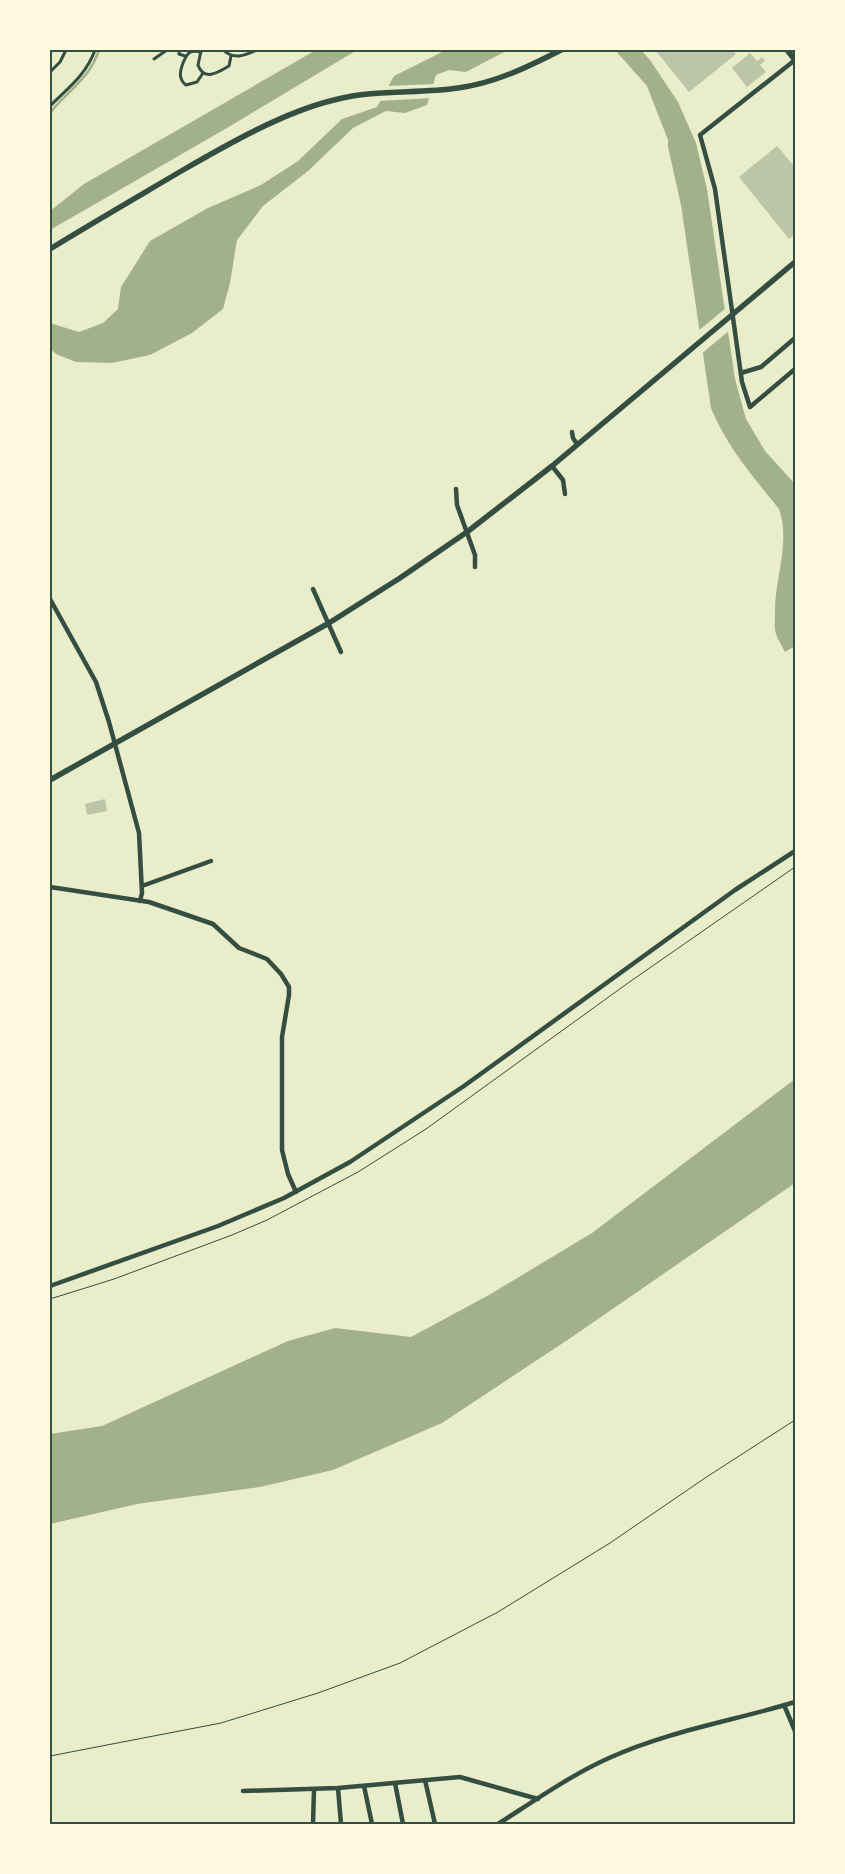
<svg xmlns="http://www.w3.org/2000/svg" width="845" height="1874" viewBox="0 0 845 1874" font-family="'Asap Condensed',sans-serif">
<rect width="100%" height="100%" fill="#e9edc9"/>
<g fill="#a3b18a">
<polygon points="316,50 357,50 227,128 50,230 50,211 84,184"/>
<polygon points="446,50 508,50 466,72 449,70 436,75 427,105 405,113 386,111 353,128 308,171 263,206 237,240 230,283 223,309 192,333 150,355 112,363 76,362 56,354 50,348 50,323 79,332 103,323 118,309 121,287 150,241 208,208 261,185 298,161 342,119 377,107 394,76"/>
<path d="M 615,50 L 641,50 L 650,60 L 678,102 L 696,143 L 707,189 L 735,379 L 746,419 L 765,451 L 795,484 L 795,646 L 785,652 C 782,646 778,640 776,634 C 774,628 775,620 775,614 C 774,580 791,543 779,509 C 752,475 728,449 711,408 L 681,205 L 668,147 L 668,140 L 647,86 Z"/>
<polygon points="795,1079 795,1183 572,1337 442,1423 333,1470 260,1487 137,1504 50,1524 50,1434 102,1426 288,1341 335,1328 411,1337 489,1295 592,1233"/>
</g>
<g fill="#e9edc9">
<polygon points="436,84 432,98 377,101 385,86"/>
<polygon points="726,308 730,330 700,355 697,332"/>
</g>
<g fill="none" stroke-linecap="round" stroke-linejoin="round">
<path stroke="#a3b18a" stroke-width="2.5" d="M 50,113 C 68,90 89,80 99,50"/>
</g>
<g fill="#bcc5a7">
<polygon points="657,50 732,50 736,54 689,92 656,51"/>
<polygon points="750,53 757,61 762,57 765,61 760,65 766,72 747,87 732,68"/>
<polygon points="777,146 795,167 795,235 789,239 739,177"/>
<polygon points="105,799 107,811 87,815 85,804"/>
</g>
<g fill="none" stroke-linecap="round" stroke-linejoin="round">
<g stroke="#344e41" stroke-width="1">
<polyline points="50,1299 114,1279 232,1235 267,1220 358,1172 426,1129 628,983 795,867"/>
<polyline points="50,1756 221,1723 318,1693 400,1663 498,1612 610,1543 705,1478 795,1420"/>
</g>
<g stroke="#344e41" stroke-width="3">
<polyline points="179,50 179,54 185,56"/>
<path d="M 223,50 C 234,60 244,56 257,50"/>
<path d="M 201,51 L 198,65 C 204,82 219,72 229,66 L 231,56"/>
<path d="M 201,52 C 189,49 187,54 183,63 C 180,71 178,79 186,85 L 197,82 L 203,73"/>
<polyline points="154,59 167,50"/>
<polyline points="50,72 60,62 66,50"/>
<path d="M 50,106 C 68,88 86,75 95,50"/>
</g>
<g stroke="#344e41" stroke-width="4.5">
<polyline points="795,60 700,135 715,189 742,382 750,407 795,369"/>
<polyline points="741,373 761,367 795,338"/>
<polyline points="572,432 573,438 577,444"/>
<polyline points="552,466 563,480 565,494"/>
<polyline points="456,489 457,505 475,555 475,567"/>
<polyline points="313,589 341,652"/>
<polyline points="50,599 96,682 109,722 139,833 142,893 140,901"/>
<polyline points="142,886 211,861"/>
<polyline points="50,887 149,902 213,924 239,948 267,959 281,974 289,987 289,995 282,1037 282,1150 288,1174 296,1192"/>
<polyline points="50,1286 218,1226 284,1198 350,1162 464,1086 735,890 795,851"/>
<polyline points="784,1705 795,1731"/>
<polyline points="425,1780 435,1824"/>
<polyline points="395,1783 403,1824"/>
<polyline points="364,1786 372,1824"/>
<polyline points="338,1788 341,1824"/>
<polyline points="243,1791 338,1788 460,1777 538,1799"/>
<polyline points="313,1824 314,1789"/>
<path d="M 498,1824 C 534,1801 571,1775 609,1758 C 668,1731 733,1721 795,1702"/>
</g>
<g stroke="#344e41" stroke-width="5.5">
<polyline points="787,50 795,60"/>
<path d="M 50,249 C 94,222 139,196 183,170 C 228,144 284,112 334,100 C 375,89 417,94 458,88 C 495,83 528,67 561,50"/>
<polyline points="50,780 329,623 400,578 467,532 552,466 795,262"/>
</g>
</g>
<rect width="845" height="1874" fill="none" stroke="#fefae0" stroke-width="102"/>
<rect x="51" y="51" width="743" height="1772" fill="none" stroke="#344e41" stroke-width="2"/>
</svg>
